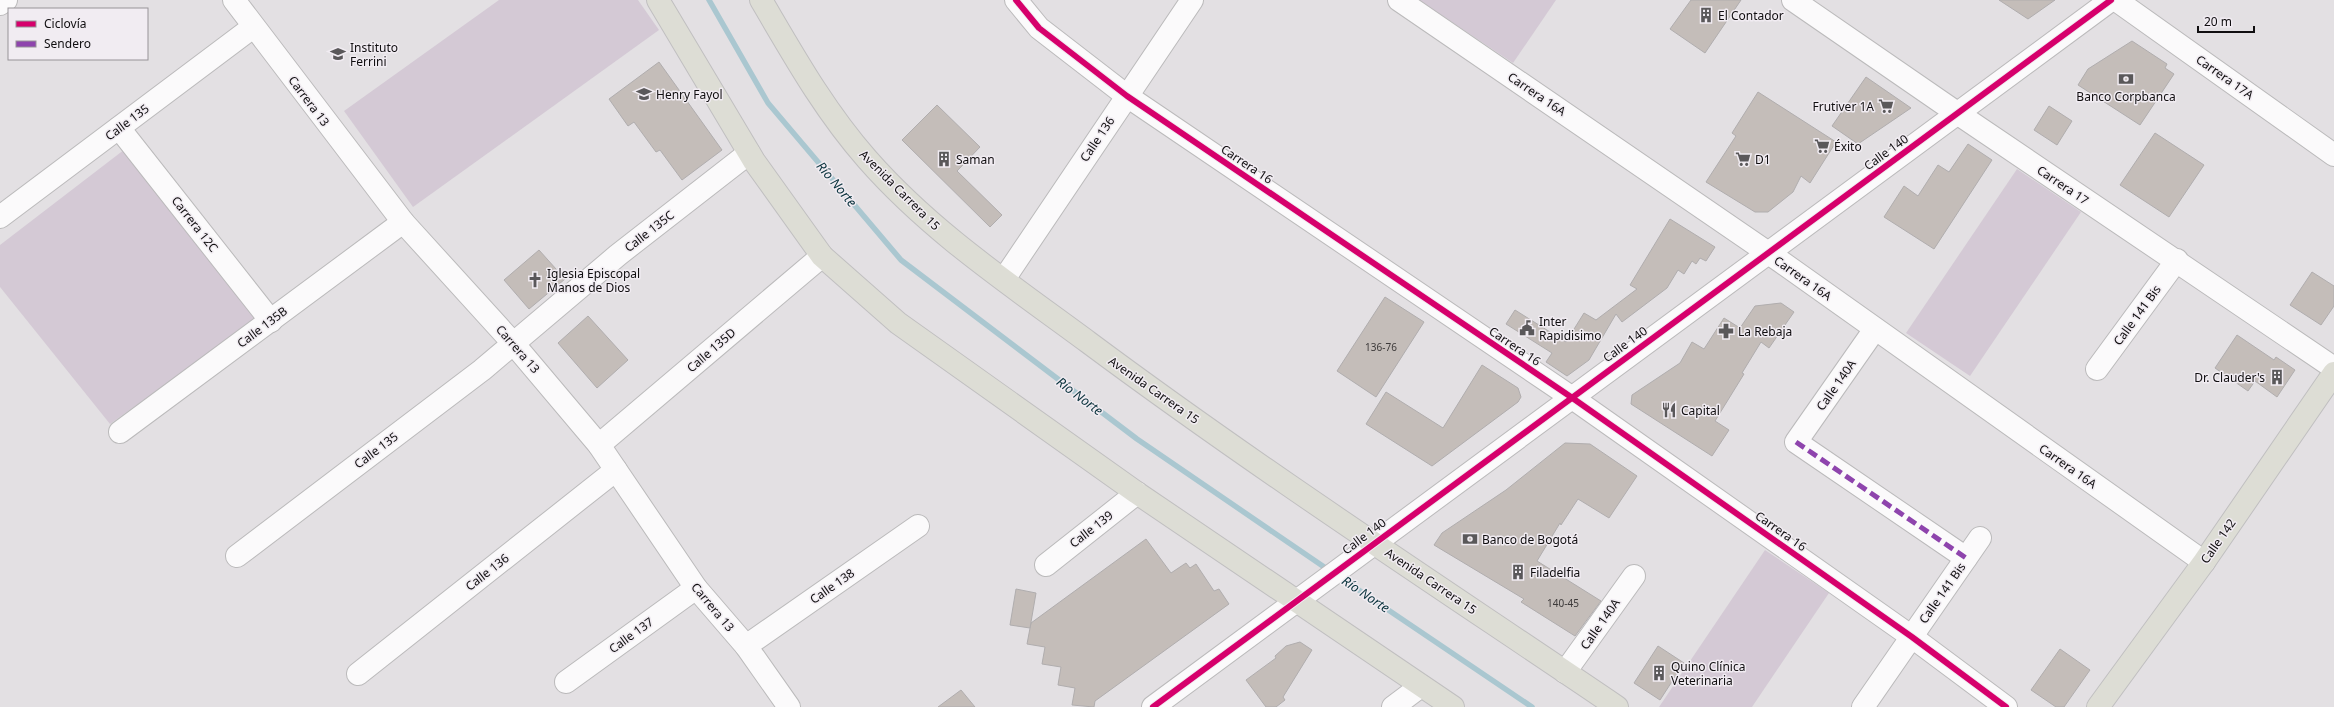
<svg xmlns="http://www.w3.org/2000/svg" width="2334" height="707" viewBox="0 0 2334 707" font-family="'Noto Sans',sans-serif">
<rect width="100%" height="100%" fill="#e3e0e3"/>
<g fill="#d4c9d5">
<polygon points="499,0 638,0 659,30 413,207 344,111"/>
<polygon points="1419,0 1556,0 1513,63"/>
<polygon points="129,146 259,317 110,424 0,287 0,245"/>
<polygon points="2017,169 2081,212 1970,376 1906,333"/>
<polygon points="1765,550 1829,593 1752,707 1659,707"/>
</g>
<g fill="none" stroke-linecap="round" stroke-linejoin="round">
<g stroke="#aac7d0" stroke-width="5.5">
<polyline points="709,0 768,103 901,260 1137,439 1330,571"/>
<polyline points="1338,576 1532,707"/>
</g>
</g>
<g fill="#c4bdb9" stroke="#b0adae">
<polygon points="1691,0 1741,0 1705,53 1670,29"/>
<polygon points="1999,0 2055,0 2028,19"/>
<polygon points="2132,41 2167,64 2165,68 2174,74 2140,125 2078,85 2088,69"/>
<polygon points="659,62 722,150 682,180 660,150 656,152 634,122 628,126 609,99"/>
<polygon points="1866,77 1911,108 1858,144 1832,126"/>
<polygon points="1758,92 1836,142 1810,183 1801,176 1793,192 1768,212 1755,212 1706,182 1736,136 1732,133"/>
<polygon points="937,105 980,147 957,171 1002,215 990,227 902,140"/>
<polygon points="2049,106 2072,121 2057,145 2034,130"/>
<polygon points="2155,133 2204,165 2169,217 2120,185"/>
<polygon points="1968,144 1992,160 1934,249 1884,217 1904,186 1918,196 1938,165 1949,172"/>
<polygon points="1670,219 1715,247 1706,261 1700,258 1696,264 1692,261 1684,274 1678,270 1667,288 1622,322 1616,314 1589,360 1567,376 1546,362 1552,353 1506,324 1515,310 1566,342 1584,313 1596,320 1637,289 1630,285"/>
<polygon points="539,250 565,279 529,309 504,280"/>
<polygon points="2312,272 2334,286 2334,306 2321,325 2290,305"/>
<polygon points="1385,297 1424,322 1376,397 1337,371"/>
<polygon points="1781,303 1794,312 1769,348 1761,342 1742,373 1744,374 1715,421 1729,430 1712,456 1631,404 1632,395 1680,363 1692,342 1704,349 1724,318 1740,328 1755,306"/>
<polygon points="588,316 628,360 597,388 558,343"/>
<polygon points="2237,335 2274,360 2276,357 2295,370 2277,397 2255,381 2248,391 2215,368"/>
<polygon points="1482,365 1518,388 1521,397 1518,402 1432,466 1366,424 1386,392 1443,428"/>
<polygon points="1565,443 1590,444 1637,476 1609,518 1578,499 1561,525 1560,523 1537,561 1601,601 1575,636 1521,602 1524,599 1434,545 1442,533 1506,490"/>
<polygon points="1146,539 1171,573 1186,563 1190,568 1196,564 1214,591 1219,589 1229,604 1095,701 1094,707 1072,705 1075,688 1058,685 1061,667 1042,664 1045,647 1027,644 1031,623"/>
<polygon points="1016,589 1036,593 1030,628 1010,625"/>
<polygon points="1300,642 1312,650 1283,697 1285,700 1276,707 1266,707 1246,680 1276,658 1275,656 1286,646"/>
<polygon points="1658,646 1684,663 1660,700 1634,683"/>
<polygon points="2060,649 2090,670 2064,707 2056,707 2031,690"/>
<polygon points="961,690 975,707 938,707"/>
</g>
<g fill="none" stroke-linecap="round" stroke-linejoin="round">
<g stroke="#bbbabb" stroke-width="24">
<g id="minor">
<polyline points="234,0 403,222 513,343 599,445 696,588 746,646 789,707"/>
<polyline points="1016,0 1039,28 1127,96 1571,397 1912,637 2006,707"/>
<polyline points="1399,0 1780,261 2204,562"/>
<polyline points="1793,0 1957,113 2334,368"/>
<polyline points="2116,0 2334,155"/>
<polyline points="0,4 6,0"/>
<polyline points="119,128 271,321"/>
<polyline points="0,217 253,27"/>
<polyline points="1004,279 1192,0"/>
<polyline points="1875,329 1796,442 1966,558"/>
<polyline points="2097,369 2177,260"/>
<polyline points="120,432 403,222"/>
<polyline points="599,445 822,256"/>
<polyline points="237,556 482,370 618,255 749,153"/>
<polyline points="1046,565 1137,493"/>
<polyline points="746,646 918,526"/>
<polyline points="1565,672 1634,576"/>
<polyline points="358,674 616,470"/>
<polyline points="566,682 696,588"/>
<polyline points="1153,707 2111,0"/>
<polyline points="1393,707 1421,686"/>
<polyline points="1863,707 1980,538"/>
</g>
</g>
<g stroke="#c0bfc0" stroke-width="24">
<g id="major">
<polyline points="658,0 754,161 822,256 898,323 1137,493 1453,707"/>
<path d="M 761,0 C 794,56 824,110 867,159 C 931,232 1011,285 1088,342 C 1260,470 1440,587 1617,707"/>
<polyline points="2098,707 2204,562 2334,373"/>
</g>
</g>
<use href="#minor" stroke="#fbfafb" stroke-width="22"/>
<use href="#major" stroke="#ddddd5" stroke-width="22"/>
<polyline stroke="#8e44ad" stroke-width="5" stroke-dasharray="10 5" stroke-linecap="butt" points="1796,442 1966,558"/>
<g stroke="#f1ecf2" stroke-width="8">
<g id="cycleway">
<polyline points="1016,0 1039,28 1127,96 1571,397 1912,637 2006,707"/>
<polyline points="1153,707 2111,0"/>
</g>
</g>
<use href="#cycleway" stroke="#d6006c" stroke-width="6"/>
</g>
<defs>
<g id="building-bare" transform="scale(1.2)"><path d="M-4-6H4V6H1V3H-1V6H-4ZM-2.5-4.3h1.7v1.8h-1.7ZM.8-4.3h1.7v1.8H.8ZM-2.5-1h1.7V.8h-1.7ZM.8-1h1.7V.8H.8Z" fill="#5a585a" stroke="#f1ecf2" stroke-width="2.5" paint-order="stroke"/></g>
<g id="school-bare" transform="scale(1.2)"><path d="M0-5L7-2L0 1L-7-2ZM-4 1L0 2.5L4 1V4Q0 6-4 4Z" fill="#5a585a" stroke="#f1ecf2" stroke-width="2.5" paint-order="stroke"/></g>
<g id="bank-bare" transform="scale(1.2)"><path d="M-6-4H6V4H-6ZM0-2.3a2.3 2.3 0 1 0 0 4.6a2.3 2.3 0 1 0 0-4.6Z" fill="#5a585a" stroke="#f1ecf2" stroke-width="2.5" paint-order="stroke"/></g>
<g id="supermarket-bare" transform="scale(1.2)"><path d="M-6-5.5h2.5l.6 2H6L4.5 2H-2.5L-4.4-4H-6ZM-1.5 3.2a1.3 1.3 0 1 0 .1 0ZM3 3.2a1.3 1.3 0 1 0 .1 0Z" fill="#5a585a" stroke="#f1ecf2" stroke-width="2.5" paint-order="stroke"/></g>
<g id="church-bare" transform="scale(1.2)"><path d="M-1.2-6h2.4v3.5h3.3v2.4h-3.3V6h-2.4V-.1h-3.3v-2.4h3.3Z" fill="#5a585a" stroke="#f1ecf2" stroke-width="2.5" paint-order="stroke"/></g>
<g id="civic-bare" transform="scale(1.2)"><path d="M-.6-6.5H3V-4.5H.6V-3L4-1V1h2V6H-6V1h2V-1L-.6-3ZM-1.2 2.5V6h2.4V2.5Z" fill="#5a585a" stroke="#f1ecf2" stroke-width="2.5" paint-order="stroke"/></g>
<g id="pharmacy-bare" transform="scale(1.2)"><path d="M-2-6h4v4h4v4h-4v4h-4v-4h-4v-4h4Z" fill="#5a585a" stroke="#f1ecf2" stroke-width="2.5" paint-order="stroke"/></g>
<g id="restaurant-bare" transform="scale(1.2)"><path d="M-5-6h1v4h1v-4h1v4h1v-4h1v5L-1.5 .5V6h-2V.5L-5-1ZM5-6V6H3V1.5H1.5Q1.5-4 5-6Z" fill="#5a585a" stroke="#f1ecf2" stroke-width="2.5" paint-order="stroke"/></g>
</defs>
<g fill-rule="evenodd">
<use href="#building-bare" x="1706" y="15"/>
<use href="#school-bare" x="338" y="54"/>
<use href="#bank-bare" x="2126" y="79"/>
<use href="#school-bare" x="644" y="94"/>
<use href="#supermarket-bare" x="1886" y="106"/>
<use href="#supermarket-bare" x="1822" y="146"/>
<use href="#building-bare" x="944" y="159"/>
<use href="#supermarket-bare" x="1743" y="159"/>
<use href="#church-bare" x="535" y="280"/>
<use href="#civic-bare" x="1527" y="328"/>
<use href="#pharmacy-bare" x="1726" y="331"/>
<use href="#building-bare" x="2277" y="377"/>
<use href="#restaurant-bare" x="1669" y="410"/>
<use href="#bank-bare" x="1470" y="539"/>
<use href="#building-bare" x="1518" y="572"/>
<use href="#building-bare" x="1659" y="673"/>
</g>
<g text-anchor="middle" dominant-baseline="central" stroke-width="3" stroke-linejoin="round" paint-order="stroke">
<g font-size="10" fill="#3d3a3a">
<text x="1381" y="347">136-76</text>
<text x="1563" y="603">140-45</text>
</g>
<g font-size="12" fill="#100e10" stroke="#f1ecf2" text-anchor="start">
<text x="1718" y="15">El Contador</text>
<text x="350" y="47">Instituto<tspan x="350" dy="14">Ferrini</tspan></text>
<text x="656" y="94">Henry Fayol</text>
<text x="2126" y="96" text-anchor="middle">Banco Corpbanca</text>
<text x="1874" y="106" text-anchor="end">Frutiver 1A</text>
<text x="1834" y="146">Éxito</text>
<text x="956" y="159">Saman</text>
<text x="1755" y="159">D1</text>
<text x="547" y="273">Iglesia Episcopal<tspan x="547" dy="14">Manos de Dios</tspan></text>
<text x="1539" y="321">Inter<tspan x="1539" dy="14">Rapidisimo</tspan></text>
<text x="1738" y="331">La Rebaja</text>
<text x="2265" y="377" text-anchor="end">Dr. Clauder's</text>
<text x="1681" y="410">Capital</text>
<text x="1482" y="539">Banco de Bogotá</text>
<text x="1530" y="572">Filadelfia</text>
<text x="1671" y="666">Quino Clínica<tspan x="1671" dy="14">Veterinaria</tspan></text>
</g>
<g font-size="12" fill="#100e10" stroke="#f1ecf2">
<text transform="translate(2225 77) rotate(35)">Carrera 17A</text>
<text transform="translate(1537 94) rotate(34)">Carrera 16A</text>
<text transform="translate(309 101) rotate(53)">Carrera 13</text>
<text transform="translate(127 122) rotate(-37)">Calle 135</text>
<text transform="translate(1097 139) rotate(-56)">Calle 136</text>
<text transform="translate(1886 152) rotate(-36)">Calle 140</text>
<text transform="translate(1247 164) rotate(34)">Carrera 16</text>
<text transform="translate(2063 185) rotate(34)">Carrera 17</text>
<text transform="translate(900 190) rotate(45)">Avenida Carrera 15</text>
<text transform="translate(195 224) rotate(52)">Carrera 12C</text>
<text transform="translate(649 231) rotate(-38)">Calle 135C</text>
<text transform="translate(1803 278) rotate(35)">Carrera 16A</text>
<text transform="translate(2137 315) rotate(-54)">Calle 141 Bis</text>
<text transform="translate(262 327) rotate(-37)">Calle 135B</text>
<text transform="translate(1625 344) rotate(-36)">Calle 140</text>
<text transform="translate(1515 346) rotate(34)">Carrera 16</text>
<text transform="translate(518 349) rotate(49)">Carrera 13</text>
<text transform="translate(711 350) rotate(-41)">Calle 135D</text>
<text transform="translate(1836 385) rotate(-55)">Calle 140A</text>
<text transform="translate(1154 390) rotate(35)">Avenida Carrera 15</text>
<text transform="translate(376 450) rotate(-37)">Calle 135</text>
<text transform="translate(2068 466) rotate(35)">Carrera 16A</text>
<text transform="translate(1091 529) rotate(-38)">Calle 139</text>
<text transform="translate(1781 531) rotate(35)">Carrera 16</text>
<text transform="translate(1364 536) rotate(-37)">Calle 140</text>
<text transform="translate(2218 541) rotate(-55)">Calle 142</text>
<text transform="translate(487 572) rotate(-38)">Calle 136</text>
<text transform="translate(1431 581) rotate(34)">Avenida Carrera 15</text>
<text transform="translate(832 586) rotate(-35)">Calle 138</text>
<text transform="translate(1942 593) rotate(-55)">Calle 141 Bis</text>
<text transform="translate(713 607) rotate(50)">Carrera 13</text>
<text transform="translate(1600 624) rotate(-55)">Calle 140A</text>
<text transform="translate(631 635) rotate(-36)">Calle 137</text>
</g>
<g font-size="13" font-style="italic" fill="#09323c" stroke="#f1ecf2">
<text transform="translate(837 184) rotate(50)">Río Norte</text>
<text transform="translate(1080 396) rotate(37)">Río Norte</text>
<text transform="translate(1366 594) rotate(34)">Río Norte</text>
</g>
</g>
<rect x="8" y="8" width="140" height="52" fill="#f1ecf2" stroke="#979398"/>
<rect x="16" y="21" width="20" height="6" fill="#d6006c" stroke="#979398"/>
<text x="44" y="28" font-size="12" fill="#100e10">Ciclovía</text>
<rect x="16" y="41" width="20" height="6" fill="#8e44ad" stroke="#979398"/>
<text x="44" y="48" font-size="12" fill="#100e10">Sendero</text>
<path d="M2198 26v6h56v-6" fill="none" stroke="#100e10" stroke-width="2"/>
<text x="2204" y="26" font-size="12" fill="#100e10" stroke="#f1ecf2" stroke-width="3" paint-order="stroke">20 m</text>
</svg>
